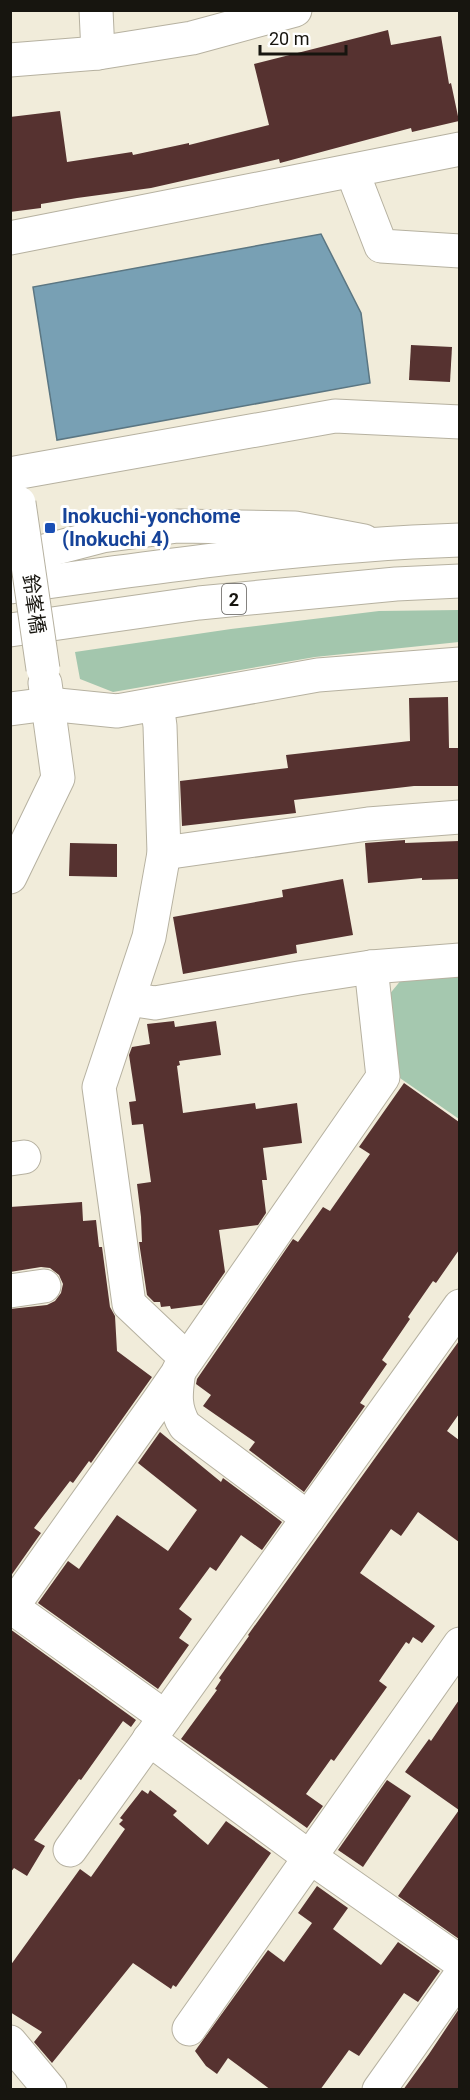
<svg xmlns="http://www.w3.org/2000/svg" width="470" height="2100" viewBox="0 0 470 2100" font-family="Roboto,'Noto Sans JP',sans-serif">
<rect width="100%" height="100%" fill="#f1ecda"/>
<polygon fill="#a5c8af" points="459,974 459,1119 397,1076 388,996 402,979"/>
<polygon fill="#a3c6ad" points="459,610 459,642 315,657 113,692 80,679 75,652 231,629 379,611"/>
<polygon fill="#78a0b4" stroke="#5b7682" stroke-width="1.5" points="321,234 361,313 370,383 57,440 33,287"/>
<g fill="#563230">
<polygon points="388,30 391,45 441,36 449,84 451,83 459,121 412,132 411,128 280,163 279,159 151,188 77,198 41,204 41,208 10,212 10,117 60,111 67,162 132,152 133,155 189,143 189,145 269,125 254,64"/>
<polygon points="411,345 452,347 450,382 409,380"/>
<polygon points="448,697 449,748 459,748 459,786 414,786 294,800 296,813 182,826 180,781 288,768 286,755 410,741 409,698"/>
<polygon points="405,840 405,843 459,841 459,879 422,880 422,878 368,883 365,843"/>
<polygon points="70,843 117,844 117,877 69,876"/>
<polygon points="343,879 353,935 296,945 297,953 183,974 173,917 283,897 282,890"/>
<polygon points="174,1021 175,1027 216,1021 221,1055 179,1061 180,1065 177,1066 183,1113 255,1103 256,1109 297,1103 302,1143 263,1148 267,1180 262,1180 266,1213 258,1225 219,1230 225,1272 202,1305 171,1309 170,1306 161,1307 160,1302 154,1302 147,1295 139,1242 142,1242 141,1217 137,1184 151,1182 143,1124 132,1125 129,1102 136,1101 129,1055 132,1047 150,1044 147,1024"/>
<polygon points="404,1083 459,1122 459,1250 436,1283 433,1281 408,1317 410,1319 382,1360 387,1364 360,1403 365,1406 304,1492 249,1450 255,1442 203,1406 211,1395 196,1384 197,1379 293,1239 298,1242 323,1207 330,1211 370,1154 359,1147"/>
<polygon points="82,1202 83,1221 96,1220 99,1247 102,1247 110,1307 115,1316 117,1351 152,1377 91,1463 89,1461 73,1483 70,1481 34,1528 41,1533 10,1577 10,1309 47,1305 55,1301 61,1293 63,1284 59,1275 50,1268 41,1267 10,1272 10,1207"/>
<polygon points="459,1341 459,1414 447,1431 459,1440 459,1542 418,1512 401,1536 391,1529 360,1573 435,1626 422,1643 413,1637 409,1644 406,1642 379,1681 387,1687 334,1761 331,1759 306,1794 323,1806 307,1828 181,1739 217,1690 215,1689 221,1680 219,1678 249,1636 248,1635"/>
<polygon points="160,1432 221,1482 223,1478 282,1522 262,1550 241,1535 216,1571 210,1567 179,1609 192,1619 179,1638 189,1645 158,1689 38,1603 68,1561 79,1569 117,1515 168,1551 197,1510 138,1463"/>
<polygon points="10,1629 136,1720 131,1727 123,1721 81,1780 79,1779 34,1840 45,1846 27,1876 14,1868 10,1873"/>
<polygon points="459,1700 459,1939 398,1896 459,1810 405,1772 429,1739 431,1741"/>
<polygon points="387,1780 411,1796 363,1867 338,1850"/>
<polygon points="142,1790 148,1794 150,1790 177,1811 173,1815 208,1845 226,1821 271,1853 176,1987 173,1985 171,1989 133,1963 52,2063 34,2042 42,2032 10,2012 10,1966 80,1869 91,1877 125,1829 119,1824 123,1820 120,1818"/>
<polygon points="317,1886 348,1908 333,1929 381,1965 398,1942 440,1971 418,2002 404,1993 359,2056 349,2050 320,2090 271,2090 228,2058 217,2074 206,2066 195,2051 268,1950 284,1962 312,1923 298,1913"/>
<polygon points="459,2009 459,2090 403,2090 429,2054"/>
</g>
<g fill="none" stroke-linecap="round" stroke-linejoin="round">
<g stroke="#b6b1a0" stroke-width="35">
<g id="minor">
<polyline points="96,10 98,53"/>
<polyline points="10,60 98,53 192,38 295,10"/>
<polyline points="352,171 381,246 460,251"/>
<polyline points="10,238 460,149"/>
<polyline points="15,473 335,416 460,422"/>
<polyline points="10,560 102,536 178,526 295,528 364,541"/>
<polyline points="157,704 160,726 164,853 149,937 99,1087 129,1304 187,1359"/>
<polyline points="10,709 48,704 117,711 318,675 460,664"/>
<polyline points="164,853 368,824 460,817"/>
<polyline points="10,877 58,778 45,683"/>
<polyline points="129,999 155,1003 299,978 371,967 460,960"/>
<polyline points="10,1159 24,1157"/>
<polyline points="10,1291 44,1286"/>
<path d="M 179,1370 C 176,1391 173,1407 185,1426 L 308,1518"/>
<polyline points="10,1606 165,1717"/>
<polyline points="12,1607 157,1403 383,1077 371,967"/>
<polyline points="149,1739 297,1848 460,1962"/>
<polyline points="70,1850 460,1306"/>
<polyline points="189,2029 460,1644"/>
<polyline points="10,2042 50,2090"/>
<polyline points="379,2090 460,1976"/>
</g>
</g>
<g stroke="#b6b1a0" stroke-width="35">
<g id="highway">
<path d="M 10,587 C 160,566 309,545 460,540"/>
<polyline points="10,630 199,603 396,584 460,581"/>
</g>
</g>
<use href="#minor" stroke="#fff" stroke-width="33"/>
<use href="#highway" stroke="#fff" stroke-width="33"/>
<g stroke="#b6b1a0" stroke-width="35" stroke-linecap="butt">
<polyline id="minor-bridge" points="19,503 43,669"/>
</g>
<use href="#minor-bridge" stroke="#fff" stroke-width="33"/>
</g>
<rect fill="#1a4fb4" stroke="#fff" stroke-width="2" x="44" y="522" width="12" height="12" rx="3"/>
<g text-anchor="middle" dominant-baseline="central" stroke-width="6" stroke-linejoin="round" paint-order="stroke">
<rect fill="#fff" stroke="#5d5b57" stroke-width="1.5" x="222" y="584" width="24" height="30" rx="4.5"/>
<g font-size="18" font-weight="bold" fill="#17150f">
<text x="234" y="599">2</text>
</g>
<g font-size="20" font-weight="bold" fill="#164399" stroke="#fff" text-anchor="start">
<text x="62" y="516">Inokuchi-yonchome<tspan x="62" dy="23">(Inokuchi 4)</tspan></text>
</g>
<g font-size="20" fill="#17150f" stroke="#fff">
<text transform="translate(34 604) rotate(82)">鈴峯橋</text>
</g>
</g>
<rect width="470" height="2100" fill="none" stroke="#17150f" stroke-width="24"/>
<path d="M260 45v9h86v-9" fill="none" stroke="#17150f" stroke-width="3"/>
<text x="269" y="45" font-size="18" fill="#17150f" stroke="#ffffff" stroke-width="4.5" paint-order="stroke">20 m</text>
</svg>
